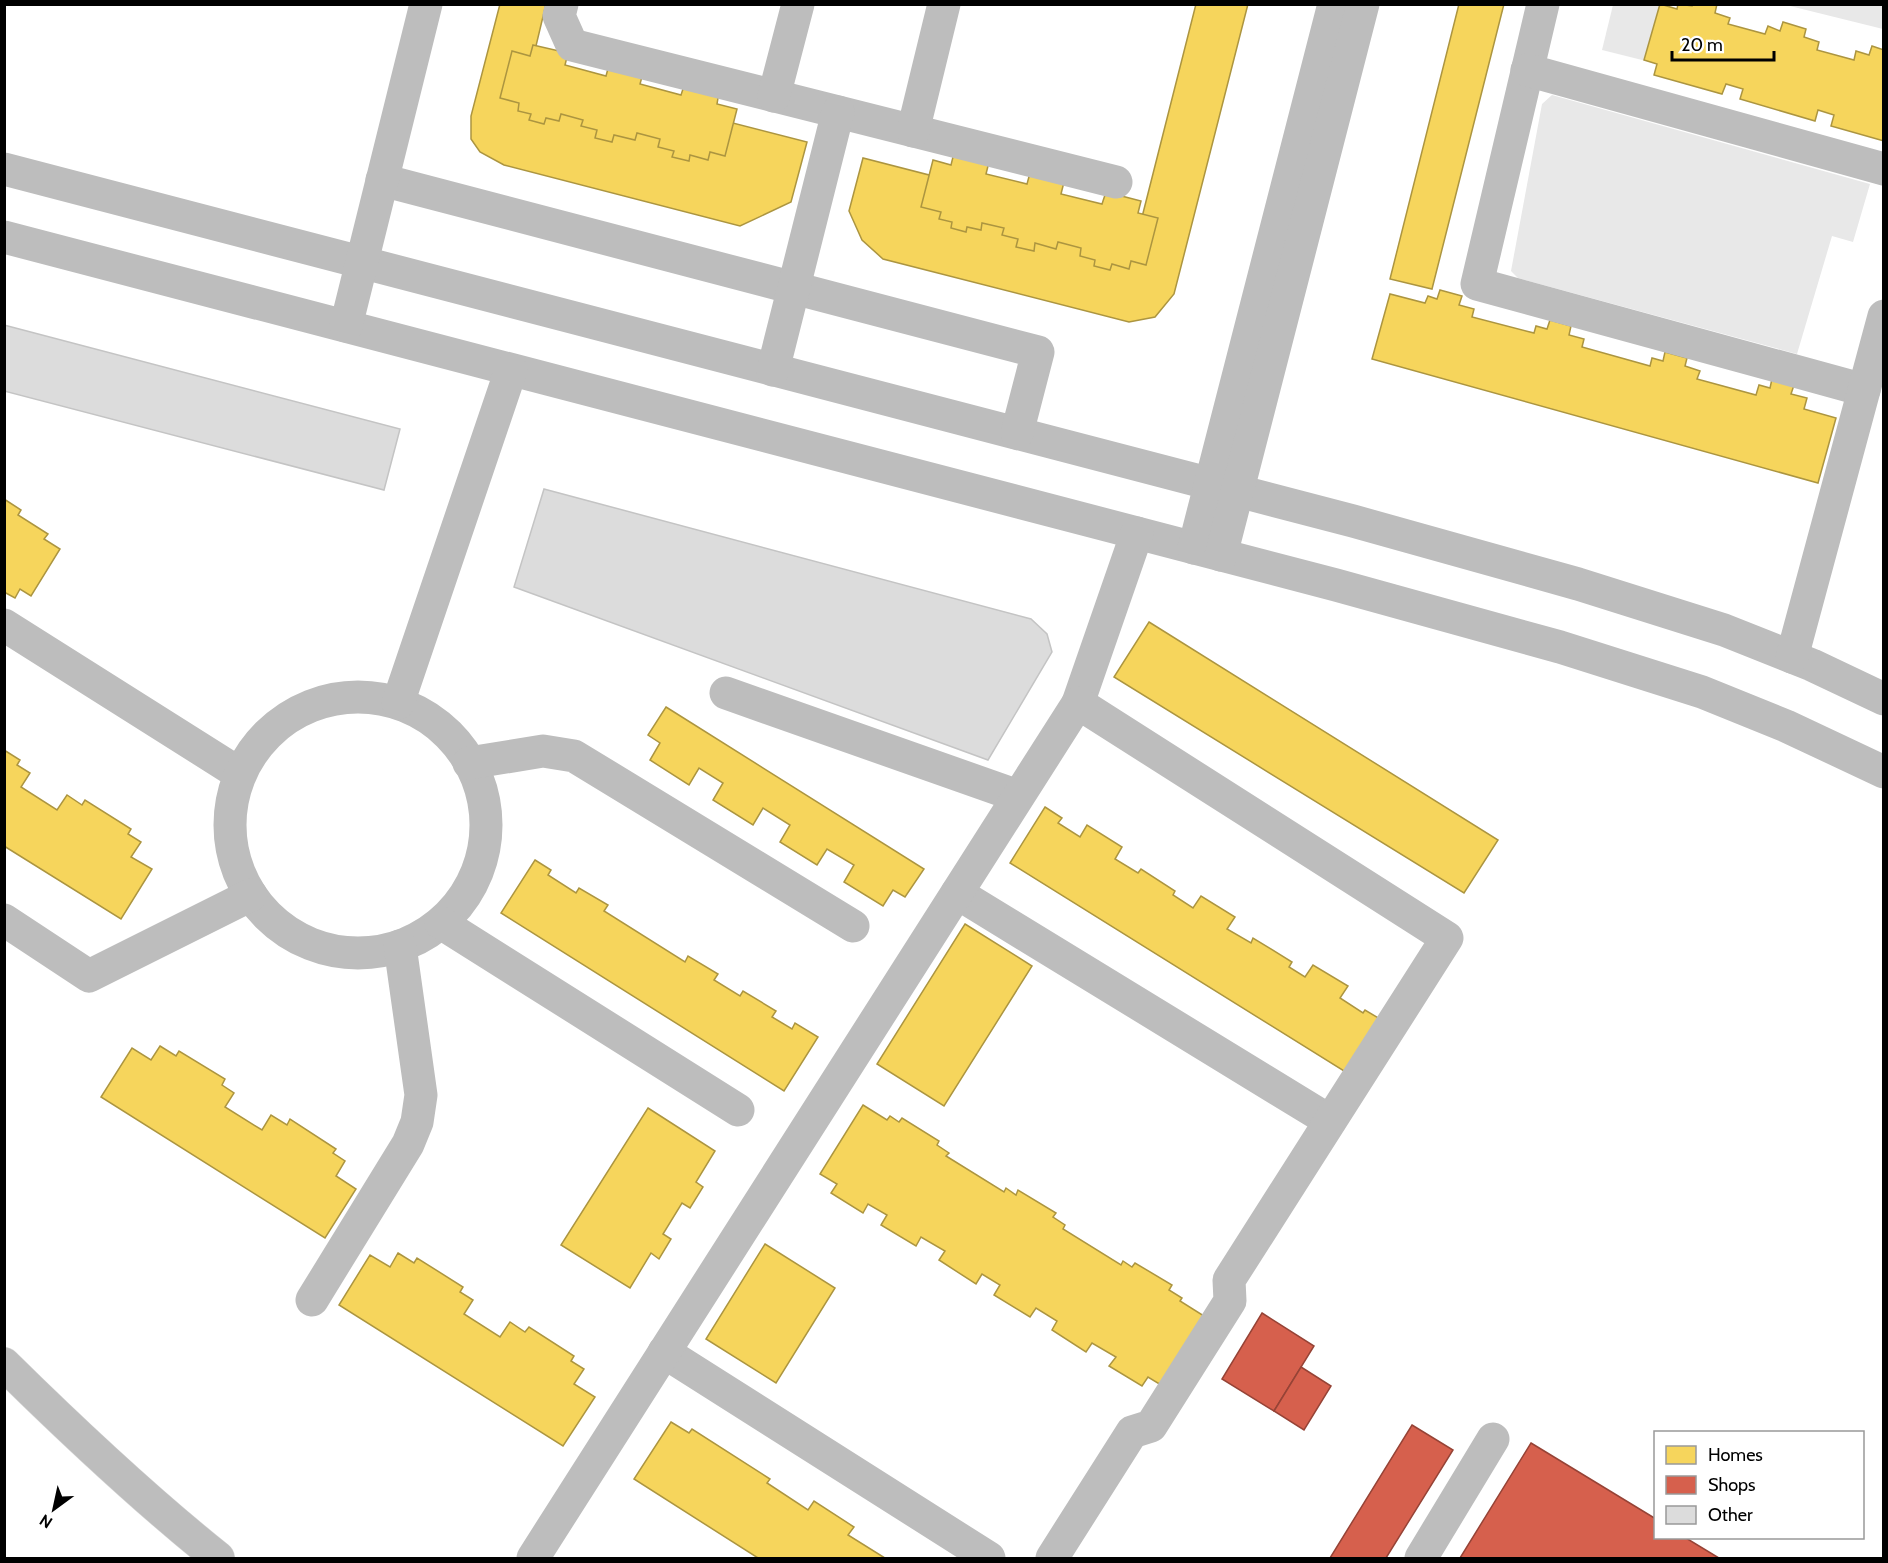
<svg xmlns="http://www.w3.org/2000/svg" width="1888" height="1563" viewBox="0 0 1888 1563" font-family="Cabin,sans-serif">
<rect width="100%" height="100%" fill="#fff"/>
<g fill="#e8e8e8">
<polygon points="1613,5 1665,5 1650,62 1602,50"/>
<polygon points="1786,5 1883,5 1883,29"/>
<polygon points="1552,95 1870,184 1853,242 1832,236 1797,354 1518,278 1511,271 1542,104"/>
</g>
<g fill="#f6d55c" stroke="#ac9540" stroke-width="1.5">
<polygon points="500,4 546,4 530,71 807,142 791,202 740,226 504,165 480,152 471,139 471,116"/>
<polygon points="1196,4 1248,4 1174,294 1155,317 1129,322 883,259 862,240 849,211 863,158 1139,229"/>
<polygon points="1459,4 1504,4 1432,289 1390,279"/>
<polygon points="1660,4 1677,9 1678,4 1692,6 1692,4 1717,4 1715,13 1730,18 1728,24 1765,34 1768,26 1780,31 1783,22 1806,29 1804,37 1819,42 1817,50 1854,60 1856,51 1869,55 1872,46 1884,50 1884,141 1831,126 1834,115 1818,110 1815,121 1740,99 1743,89 1726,84 1722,94 1654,75 1657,64 1644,60"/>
<polygon points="533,45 568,53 565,65 606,76 609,65 643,73 640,84 681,95 685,83 719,92 717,104 737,109 725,156 710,152 708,160 690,155 689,161 672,157 674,151 658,147 660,139 637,133 635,140 614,135 612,142 595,138 597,130 581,126 583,120 561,114 559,121 546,118 544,124 529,120 531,114 518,111 519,103 500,98 512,51 530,56"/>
<polygon points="954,153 989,162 986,174 1027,184 1030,173 1064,182 1061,194 1102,204 1106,192 1141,201 1138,213 1158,218 1146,265 1131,261 1129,269 1112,264 1110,270 1094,266 1095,260 1080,256 1081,248 1058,242 1056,249 1035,243 1034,251 1016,247 1018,239 1002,235 1004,228 982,223 981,230 967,227 966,232 951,228 952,222 939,219 941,212 921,207 933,160 951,165"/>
<polygon points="1440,290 1462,296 1459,305 1474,309 1472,317 1534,333 1536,326 1547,329 1550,320 1571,326 1569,335 1584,339 1582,347 1650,366 1652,358 1663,361 1665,352 1687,358 1685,366 1700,371 1697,379 1756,395 1759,385 1770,388 1772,379 1794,385 1791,394 1807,398 1804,409 1836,418 1818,483 1372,359 1390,294 1425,303 1428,296 1437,299"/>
<polygon points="4,499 21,510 18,515 48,534 44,539 60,549 31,596 20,589 15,598 4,592"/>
<polygon points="1149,622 1498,840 1464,893 1114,677"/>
<polygon points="666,707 924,869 905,897 893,890 883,906 844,882 854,865 827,849 817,865 780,842 790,825 763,808 753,825 713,800 723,783 699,768 689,785 650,760 660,743 648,735"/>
<polygon points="4,750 20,760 17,765 30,773 21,787 57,810 67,795 82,805 85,800 131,829 128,834 141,842 131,857 152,869 121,919 4,846"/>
<polygon points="1045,807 1062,818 1058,823 1080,837 1087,825 1122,847 1115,859 1138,873 1141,869 1175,891 1173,895 1193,908 1201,896 1235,917 1227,929 1251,943 1253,938 1292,962 1289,967 1305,977 1313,965 1348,986 1340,998 1363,1013 1365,1010 1385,1022 1352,1076 1010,863"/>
<polygon points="535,860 551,870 548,875 576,893 579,888 608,905 604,911 685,962 688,956 718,974 714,980 740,996 743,991 776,1011 772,1017 792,1029 795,1023 818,1037 784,1091 501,913"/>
<polygon points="965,924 1032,966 944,1106 877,1064"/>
<polygon points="160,1046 176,1056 179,1051 225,1079 222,1085 234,1093 225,1107 262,1130 271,1115 287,1125 290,1119 336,1149 333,1153 345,1161 336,1176 356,1189 325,1238 101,1097 132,1048 151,1060"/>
<polygon points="863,1105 887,1120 890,1116 899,1122 902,1118 939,1141 937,1145 949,1153 946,1156 1004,1192 1006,1188 1016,1195 1018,1190 1056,1213 1053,1217 1065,1225 1063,1229 1121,1265 1123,1261 1132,1267 1135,1263 1172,1285 1169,1290 1182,1298 1180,1301 1204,1316 1161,1385 1148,1377 1142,1386 1109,1366 1116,1357 1092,1343 1086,1352 1052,1330 1057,1321 1036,1308 1030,1317 994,1295 1000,1285 982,1274 976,1284 939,1260 945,1251 921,1237 916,1246 881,1225 887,1215 868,1204 863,1213 831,1193 837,1184 820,1174"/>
<polygon points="648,1108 715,1151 696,1182 703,1187 690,1208 682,1203 663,1234 671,1239 659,1259 651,1253 630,1288 561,1245"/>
<polygon points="765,1244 835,1288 776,1383 706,1339"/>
<polygon points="398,1253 414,1263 417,1258 463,1287 460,1292 473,1300 464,1314 500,1337 510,1322 525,1332 529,1327 574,1356 571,1361 584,1369 574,1384 595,1397 563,1446 339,1305 370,1255 390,1267"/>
<polygon points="671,1422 689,1433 692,1429 770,1479 767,1483 808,1510 814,1501 854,1527 848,1535 885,1558 758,1558 634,1479"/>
</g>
<g fill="#d6604d" stroke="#964336" stroke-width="1.5">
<polygon points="1262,1313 1314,1346 1274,1411 1222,1379"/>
<polygon points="1301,1367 1331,1386 1304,1430 1274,1411"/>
<polygon points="1412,1425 1453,1450 1386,1558 1330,1558"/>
<polygon points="1531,1443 1656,1519 1656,1538 1686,1538 1719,1558 1460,1558"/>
</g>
<g fill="#dcdcdc" stroke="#c4c4c4" stroke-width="1.5">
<polygon points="4,325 400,429 384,490 4,391"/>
<polygon points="544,489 1031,619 1047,634 1052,652 988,760 514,587"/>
</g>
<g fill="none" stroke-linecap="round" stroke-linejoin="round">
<g stroke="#dbdbdb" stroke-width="34">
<path id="major" d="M 4,1364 C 73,1432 143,1498 218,1558"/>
</g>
<g stroke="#bdbdbd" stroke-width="33">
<polyline points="562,4 559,16 572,45 1116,182"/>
<polyline points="1543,4 1477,284 1864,390"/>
<polyline points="1527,70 1884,169"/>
<polyline points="774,96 798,4"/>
<polyline points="913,131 944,4"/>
<polyline points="4,169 1353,521 1578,584 1724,630 1812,665 1884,699"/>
<polyline points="382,180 1038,352 1017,433"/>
<polyline points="4,237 1336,585 1560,647 1702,692 1786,726 1884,772"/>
<polyline points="346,326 426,4"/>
<polyline points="773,370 838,112"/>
<polyline points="1194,548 1334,4"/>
<polyline points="1221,555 1363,4"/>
<polyline points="4,625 240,774"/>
<polyline points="1792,657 1884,316"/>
<polyline points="726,693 1018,796"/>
<circle cx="358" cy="825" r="128"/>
<polyline points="398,703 511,370"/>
<polyline points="1078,703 1137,533"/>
<polyline points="469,763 543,751 574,756 853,926"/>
<polyline points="957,893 1330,1121"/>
<polyline points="4,920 89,976 251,895"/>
<polyline points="441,923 738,1110"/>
<polyline points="312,1300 408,1144 417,1122 421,1095 400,946"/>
<polyline points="664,1352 989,1558"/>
<polyline points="533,1558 1078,703 1447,938 1229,1280 1230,1301 1151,1426 1132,1432 1052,1558"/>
<polyline points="1421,1558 1493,1439"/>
</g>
<use href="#major" stroke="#bdbdbd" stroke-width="33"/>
</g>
<rect width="1888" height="1563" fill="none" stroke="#000000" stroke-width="12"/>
<rect x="1654" y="1431" width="210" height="108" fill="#ffffff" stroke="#999999" stroke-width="1.5"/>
<rect x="1666" y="1446" width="30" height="18" fill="#f6d55c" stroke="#999999" stroke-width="1.5"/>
<text x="1708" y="1461" font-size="18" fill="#000000">Homes</text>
<rect x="1666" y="1476" width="30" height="18" fill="#d6604d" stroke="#999999" stroke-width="1.5"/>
<text x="1708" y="1491" font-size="18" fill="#000000">Shops</text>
<rect x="1666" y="1506" width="30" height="18" fill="#dcdcdc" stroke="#999999" stroke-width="1.5"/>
<text x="1708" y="1521" font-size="18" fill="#000000">Other</text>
<g transform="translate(54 1509) rotate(213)" stroke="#ffffff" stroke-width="4.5" paint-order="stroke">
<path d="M0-4.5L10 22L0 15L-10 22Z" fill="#000000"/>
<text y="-9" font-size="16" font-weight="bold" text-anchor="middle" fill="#000000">N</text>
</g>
<path d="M1672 51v9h102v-9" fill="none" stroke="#000000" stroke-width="3"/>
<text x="1681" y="51" font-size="18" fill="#000000" stroke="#ffffff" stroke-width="4.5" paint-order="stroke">20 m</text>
</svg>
